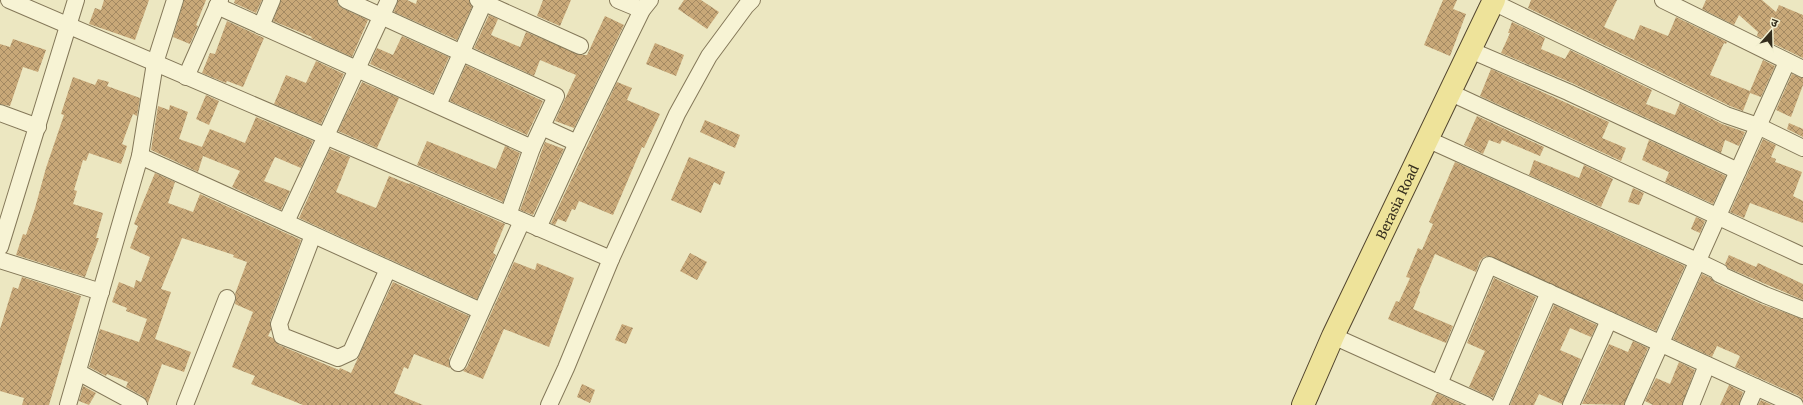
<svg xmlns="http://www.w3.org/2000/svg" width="1803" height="405" viewBox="0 0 1803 405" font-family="Merriweather,'Noto Sans Devanagari',serif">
<defs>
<pattern id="building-cross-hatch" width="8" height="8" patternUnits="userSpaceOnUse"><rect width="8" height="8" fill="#c8a878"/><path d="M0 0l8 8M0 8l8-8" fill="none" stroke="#a38962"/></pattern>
</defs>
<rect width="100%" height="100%" fill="#ece7c1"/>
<g fill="url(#building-cross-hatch)">
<polygon points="104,0 149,0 135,40 89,24 95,8 101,10"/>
<polygon points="184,0 206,0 196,25 198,26 190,44 173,37"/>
<polygon points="235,0 262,0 256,13 234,3"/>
<polygon points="281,0 337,0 338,5 342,8 368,20 352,57 311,38 312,37 273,21"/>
<polygon points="398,0 407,0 416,4 417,0 469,0 472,7 457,40 394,12"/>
<polygon points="543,0 571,0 560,26 537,16"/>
<polygon points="684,0 701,0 719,12 707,29 678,9"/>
<polygon points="1443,0 1457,0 1453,9 1466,14 1450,56 1424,45"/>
<polygon points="1531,0 1617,0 1604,27 1634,40 1640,25 1668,36 1676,17 1727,42 1726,44 1724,43 1710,75 1750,91 1763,60 1775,66 1761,97 1750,93 1743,111 1730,106 1528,8"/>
<polygon points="1706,0 1762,0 1776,12 1779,5 1803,15 1803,58 1757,36 1758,32 1739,15 1734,25 1702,9"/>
<polygon points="489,15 498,19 491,35 520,47 526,32 581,55 587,55 605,16 624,25 574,128 555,121 576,75 540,60 534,76 474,48"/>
<polygon points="227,21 264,38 243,87 227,81 226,83 202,73 210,53 215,54"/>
<polygon points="1512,22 1545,38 1541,49 1565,59 1570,50 1652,90 1646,104 1675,115 1680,103 1722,124 1745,132 1739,146 1725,140 1721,153 1572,83 1501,53 1510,33 1508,33"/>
<polygon points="402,36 449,57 433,93 370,64 377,48 393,55"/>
<polygon points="13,39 46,50 38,72 23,67 10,106 0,104 0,44 10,47"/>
<polygon points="655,43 684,55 676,76 646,64"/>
<polygon points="316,61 344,74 321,124 274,104 286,75 306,83"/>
<polygon points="466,65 543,101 527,135 450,101"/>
<polygon points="1491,69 1609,122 1602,138 1626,148 1621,161 1480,96"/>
<polygon points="1792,74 1803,78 1803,85 1791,117 1776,110"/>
<polygon points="73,77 95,85 98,79 109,82 107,86 140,98 137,116 133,114 122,144 127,146 121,164 89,153 86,161 83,160 74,190 77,191 73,204 103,213 96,238 99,238 85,277 16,255 23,234 26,235 35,208 46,168 64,115 61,114"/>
<polygon points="362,82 399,98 377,148 338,131"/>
<polygon points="617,82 632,88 627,100 660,114 644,148 642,147 613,215 579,201 575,210 572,209 566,222 558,219 555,225 551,223"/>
<polygon points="206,95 219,101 209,125 196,119"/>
<polygon points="170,105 188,112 179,139 202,147 210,129 245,143 256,117 313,141 301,168 275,157 264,181 290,191 281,210 232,187 240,171 203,156 198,172 151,150 158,106 169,110"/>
<polygon points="1477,116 1544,147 1540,156 1502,140 1500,144 1489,140 1483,154 1464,145"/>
<polygon points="705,120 740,135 735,148 700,132"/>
<polygon points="1789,123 1803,129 1803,137 1787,129"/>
<polygon points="1763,139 1776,145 1771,157 1776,159 1775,162 1802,172 1793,196 1803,201 1803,223 1750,203 1744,218 1730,212"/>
<polygon points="1649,140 1726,176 1713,204 1665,182 1669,172 1642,160"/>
<polygon points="427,141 496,169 505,146 520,153 503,202 417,165"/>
<polygon points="545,142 564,149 533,215 520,210"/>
<polygon points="330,149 350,157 336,192 376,208 389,176 409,184 410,183 505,224 493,253 496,255 477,299 299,218"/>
<polygon points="689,157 725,172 720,185 714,182 701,213 671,200"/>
<polygon points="1534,160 1579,178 1584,165 1613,179 1601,207 1529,175"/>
<polygon points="1455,162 1685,266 1656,331 1488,256 1484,257 1480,261 1476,272 1435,254 1419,291 1420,292 1413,309 1453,326 1446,343 1388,319 1396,301 1399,302 1410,278 1406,277 1418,248 1422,250 1433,224 1429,222"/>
<polygon points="155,173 175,182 168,203 193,212 200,194 301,240 270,321 271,330 268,336 273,338 279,345 339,370 340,368 351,373 393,282 469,316 449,359 450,368 414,354 408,369 404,367 394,393 423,405 303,405 251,384 255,376 232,367 253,312 235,304 236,297 235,294 247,262 233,257 234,255 182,238 161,289 171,292 155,339 191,352 184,372 162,364 148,403 144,397 126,387 128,382 107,374 106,376 89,367 100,329 139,342 147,319 126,311 127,308 112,302 119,282 134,288 136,280 141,282 150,257 130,248 138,226 134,224"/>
<polygon points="1633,188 1644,193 1639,205 1628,202"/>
<polygon points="1696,217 1705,221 1700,233 1691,229"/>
<polygon points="690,253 707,262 697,280 680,271"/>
<polygon points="1729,255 1756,267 1758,263 1803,284 1803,300 1728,268 1725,264"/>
<polygon points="514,262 535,270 537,263 574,278 549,347 504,329 483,379 463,371 467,367"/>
<polygon points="1702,274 1711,278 1715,283 1761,304 1803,319 1803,400 1799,396 1735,367 1740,356 1717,346 1712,357 1673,339"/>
<polygon points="22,277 81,296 49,405 22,405 24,398 0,391 0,329 13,287 18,289"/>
<polygon points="1494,278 1536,297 1493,398 1469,387 1485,351 1467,343"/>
<polygon points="1554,305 1597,325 1591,337 1570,328 1560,350 1581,359 1562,404 1539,394 1534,405 1510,405"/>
<polygon points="622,324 633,328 626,344 615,340"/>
<polygon points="1633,341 1648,348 1624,405 1582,404 1609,344 1628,352"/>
<polygon points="1679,362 1695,370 1682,405 1653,405 1645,401 1656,378 1670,384"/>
<polygon points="582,384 595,390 590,403 577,397"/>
<polygon points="1729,385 1743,392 1739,405 1720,405"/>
<polygon points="83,386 96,393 89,405 79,401"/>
<polygon points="1437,393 1463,405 1431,405"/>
<polygon points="1761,400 1772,405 1758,405"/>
</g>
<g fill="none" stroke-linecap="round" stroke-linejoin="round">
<g stroke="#847859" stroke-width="18">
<g id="minor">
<polyline points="9,0 611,259"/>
<polyline points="346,0 556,96 532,148 508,215"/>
<polyline points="478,0 580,46"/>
<polyline points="618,0 642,10"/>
<polyline points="1663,0 1803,69"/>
<polyline points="1493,2 1726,115 1758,126 1803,148"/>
<polyline points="217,6 532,148"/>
<polyline points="261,26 272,0"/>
<polyline points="1470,50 1568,92 1738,171"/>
<polyline points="186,77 220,0"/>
<polyline points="1451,93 1803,256"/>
<polyline points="438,105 485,0"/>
<polyline points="0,113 38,127"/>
<polyline points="542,127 577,143"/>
<polyline points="1429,140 1697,261 1720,272 1719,274 1765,295 1803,310"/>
<polyline points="140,156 481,311"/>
<polyline points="286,222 389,0"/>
<polyline points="538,228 577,143 642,10 650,0"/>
<polyline points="313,235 279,324 282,336 338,358 351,352 388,269"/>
<polyline points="0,247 76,0"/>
<polyline points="0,260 101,292"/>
<polyline points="1333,336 1486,405"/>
<polyline points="458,363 522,221"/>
<polyline points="78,372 139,405"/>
<polyline points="1439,384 1489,265 1795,405"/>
<polyline points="68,405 140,156 155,63 175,0"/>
<polyline points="185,405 227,298"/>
<polyline points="549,405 566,368 611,259 677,114 709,56 746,6 752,0"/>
<polyline points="1500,405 1549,292"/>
<polyline points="1571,405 1609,320"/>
<polyline points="1633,405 1787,62"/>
<polyline points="1691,405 1707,365"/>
<polyline points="1748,405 1756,387"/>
</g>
</g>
<g stroke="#52452e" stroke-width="24">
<g id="primary">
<path id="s1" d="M 1303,405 L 1333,336 L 1494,0"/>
</g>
</g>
<use href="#minor" stroke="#f7f3d4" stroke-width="16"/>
<use href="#primary" stroke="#eee39a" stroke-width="22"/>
</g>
<g text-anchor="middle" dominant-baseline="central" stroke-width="3.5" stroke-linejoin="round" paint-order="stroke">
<g font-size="13" fill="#342d1d" stroke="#f3f0d0">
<text stroke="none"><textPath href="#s1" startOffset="224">Berasia Road</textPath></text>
</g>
</g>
<g transform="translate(1771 32) rotate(20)" stroke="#f3f0d0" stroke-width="3" paint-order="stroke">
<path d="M0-3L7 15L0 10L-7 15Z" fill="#342d1d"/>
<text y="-6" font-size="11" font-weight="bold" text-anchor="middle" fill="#342d1d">उ</text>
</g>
</svg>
